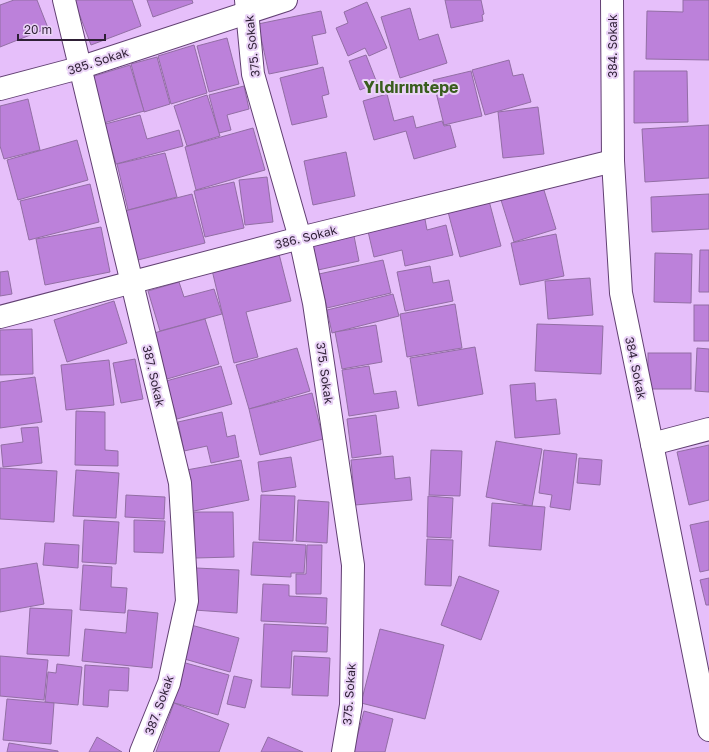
<svg xmlns="http://www.w3.org/2000/svg" width="709" height="752" viewBox="0 0 709 752" font-family="'Golos Text',sans-serif">
<rect width="100%" height="100%" fill="#e6bffa"/>
<g fill="#bc81da" stroke="#926ea4">
<polygon points="14,0 37,0 48,28 0,47 0,5"/>
<polygon points="74,0 132,0 141,26 91,45"/>
<polygon points="147,0 192,0 193,3 153,17"/>
<polygon points="445,0 481,0 484,14 482,15 483,21 451,28"/>
<polygon points="683,0 709,0 709,60 646,59 647,11 683,12"/>
<polygon points="367,2 387,48 369,56 365,48 348,56 336,28 348,23 344,12"/>
<polygon points="410,8 419,40 438,34 447,63 400,78 381,17"/>
<polygon points="321,11 326,33 312,36 318,64 269,74 258,24"/>
<polygon points="227,38 239,84 209,92 197,46"/>
<polygon points="194,45 207,93 171,104 158,56"/>
<polygon points="366,55 377,83 360,90 349,61"/>
<polygon points="157,57 170,104 144,112 131,64"/>
<polygon points="509,60 513,76 523,74 531,102 485,115 472,70"/>
<polygon points="130,65 144,111 104,123 91,77"/>
<polygon points="323,67 329,94 322,96 327,117 292,125 280,78"/>
<polygon points="471,71 482,116 444,125 433,80"/>
<polygon points="634,71 687,71 688,122 634,123"/>
<polygon points="244,86 249,109 227,115 231,130 219,133 209,95"/>
<polygon points="387,94 394,121 413,116 416,128 442,121 444,126 450,125 456,147 414,159 406,131 374,140 363,101"/>
<polygon points="207,95 220,136 187,146 174,106"/>
<polygon points="28,99 40,150 4,159 0,146 0,106"/>
<polygon points="538,107 544,154 503,158 498,112"/>
<polygon points="140,115 147,139 179,130 183,146 116,164 105,124"/>
<polygon points="709,125 709,178 645,182 642,129"/>
<polygon points="253,128 265,170 196,190 185,147"/>
<polygon points="77,140 88,180 18,200 7,160"/>
<polygon points="346,152 355,196 313,205 304,161"/>
<polygon points="165,153 177,197 128,210 117,164"/>
<polygon points="267,177 273,222 245,225 239,180"/>
<polygon points="234,182 244,228 205,237 194,191"/>
<polygon points="90,184 99,222 29,240 20,201"/>
<polygon points="543,187 556,229 514,242 501,200"/>
<polygon points="192,194 205,243 134,261 121,212"/>
<polygon points="709,194 709,229 652,232 651,197"/>
<polygon points="488,197 501,246 460,257 447,208"/>
<polygon points="424,214 427,230 446,225 453,255 405,266 402,250 374,257 367,227"/>
<polygon points="101,227 110,272 45,285 36,239"/>
<polygon points="353,231 359,261 318,270 312,240"/>
<polygon points="556,234 564,276 520,285 511,243"/>
<polygon points="700,250 709,250 709,292 699,292"/>
<polygon points="655,253 692,254 691,303 654,302"/>
<polygon points="279,254 291,301 246,312 258,357 234,363 212,270"/>
<polygon points="383,260 391,293 327,308 319,274"/>
<polygon points="430,266 433,283 449,280 453,301 405,311 397,272"/>
<polygon points="8,271 12,294 0,296 0,272"/>
<polygon points="590,278 593,315 548,319 545,281"/>
<polygon points="179,282 184,297 214,289 222,314 160,331 148,291"/>
<polygon points="393,294 399,316 332,333 327,310"/>
<polygon points="114,301 127,343 67,362 54,320"/>
<polygon points="455,304 462,348 407,357 400,314"/>
<rect x="694" y="305" width="15" height="36"/>
<polygon points="205,319 219,364 167,379 154,333"/>
<polygon points="537,324 603,326 601,374 535,371"/>
<polygon points="376,325 382,362 342,369 335,332"/>
<polygon points="32,329 33,374 0,375 0,330"/>
<polygon points="475,347 483,394 418,406 410,358"/>
<polygon points="297,348 310,391 249,409 236,365"/>
<polygon points="697,348 709,349 709,392 695,391"/>
<rect x="648" y="353" width="43" height="36"/>
<polygon points="135,359 143,399 121,403 113,363"/>
<polygon points="109,360 114,405 66,410 61,365"/>
<polygon points="221,366 232,404 177,419 166,381"/>
<polygon points="369,366 374,394 396,391 399,408 349,416 342,370"/>
<polygon points="35,377 42,422 0,428 0,382"/>
<polygon points="535,383 536,401 556,399 560,434 515,438 510,385"/>
<polygon points="312,393 323,439 260,455 249,409"/>
<polygon points="76,411 105,412 105,450 118,451 118,466 75,465"/>
<polygon points="222,412 227,437 235,435 239,457 211,463 207,446 184,451 178,422"/>
<polygon points="376,415 381,454 352,458 347,419"/>
<polygon points="38,427 42,463 3,467 1,445 23,442 21,428"/>
<polygon points="496,441 542,449 532,506 486,497"/>
<polygon points="709,445 709,500 689,505 677,452"/>
<polygon points="431,450 462,451 460,496 429,495"/>
<polygon points="544,450 577,454 570,510 550,507 552,495 539,493"/>
<polygon points="393,456 395,479 410,477 412,500 355,505 351,460"/>
<polygon points="291,457 296,487 262,492 258,462"/>
<polygon points="579,458 602,460 600,485 577,483"/>
<polygon points="241,460 249,500 189,512 181,471"/>
<polygon points="0,468 57,471 54,522 0,519"/>
<polygon points="76,470 119,473 116,518 73,516"/>
<polygon points="126,495 165,497 164,519 125,517"/>
<polygon points="261,495 295,496 293,541 259,540"/>
<polygon points="428,496 453,498 451,538 427,537"/>
<polygon points="298,500 329,502 327,543 296,541"/>
<polygon points="492,503 545,507 541,550 489,546"/>
<polygon points="194,512 233,512 234,557 195,558"/>
<polygon points="84,520 119,522 116,564 82,562"/>
<polygon points="134,520 165,521 163,553 134,552"/>
<polygon points="709,521 709,570 700,572 690,525"/>
<polygon points="427,539 453,540 451,586 425,585"/>
<polygon points="253,542 306,545 304,573 291,573 291,577 251,575"/>
<polygon points="45,543 79,545 78,568 43,565"/>
<polygon points="307,545 322,545 321,594 296,594 296,574 306,574"/>
<polygon points="37,563 44,604 0,612 0,569"/>
<polygon points="83,565 112,567 111,587 127,588 125,613 80,610"/>
<polygon points="196,568 239,570 237,613 194,610"/>
<polygon points="459,576 499,591 481,640 441,625"/>
<polygon points="709,578 709,605 706,605 700,580"/>
<polygon points="263,584 289,585 289,596 327,598 326,624 261,621"/>
<polygon points="30,608 72,610 69,656 27,654"/>
<polygon points="128,610 158,613 152,668 82,661 85,629 126,633"/>
<polygon points="264,624 328,627 327,652 292,651 290,688 261,687"/>
<polygon points="191,625 239,638 230,672 181,658"/>
<polygon points="380,629 444,645 425,719 361,703"/>
<polygon points="0,656 48,660 44,700 0,696"/>
<polygon points="294,656 330,658 328,696 292,695"/>
<polygon points="182,662 229,675 218,715 171,702"/>
<polygon points="57,664 82,667 78,705 45,702 48,672 56,673"/>
<polygon points="85,665 129,668 128,691 109,690 108,707 83,705"/>
<polygon points="234,676 252,680 245,708 227,704"/>
<polygon points="7,699 54,703 51,744 3,740"/>
<polygon points="174,703 229,724 219,752 156,752"/>
<polygon points="364,711 393,719 385,752 353,752"/>
<polygon points="97,737 122,752 89,752"/>
<polygon points="268,737 303,752 261,752"/>
<polygon points="9,743 58,751 58,752 7,752"/>
</g>
<g fill="none" stroke-linecap="round" stroke-linejoin="round">
<g stroke="#624073" stroke-width="24">
<g id="minor">
<polyline points="64,0 180,483 187,601 169,683 141,752"/>
<polyline points="246,0 253,74 300,238 314,303 353,565 351,705 343,752"/>
<polyline points="612,0 613,161 621,293 652,444 709,730"/>
<polyline points="0,89 79,68 286,0"/>
<polyline points="0,317 300,238 613,161"/>
<polyline points="652,444 709,429"/>
</g>
</g>
<use href="#minor" stroke="#fff" stroke-width="22"/>
</g>
<g text-anchor="middle" dominant-baseline="central" stroke-width="4" stroke-linejoin="round" paint-order="stroke">
<g font-size="12" fill="#2e1f35" stroke="#ead3f7">
<text transform="translate(252 46) rotate(-96)">375. Sokak</text>
<text transform="translate(612 46) rotate(-90)">384. Sokak</text>
<text transform="translate(98 61) rotate(-18)">385. Sokak</text>
<text transform="translate(306 237) rotate(-14)">386. Sokak</text>
<text transform="translate(636 368) rotate(78)">384. Sokak</text>
<text transform="translate(325 373) rotate(82)">375. Sokak</text>
<text transform="translate(154 376) rotate(77)">387. Sokak</text>
<text transform="translate(349 694) rotate(-86)">375. Sokak</text>
<text transform="translate(159 705) rotate(-70)">387. Sokak</text>
</g>
<g font-size="16" font-weight="bold" fill="#395d1d" stroke="#ead3f7">
<text x="411" y="87">Yıldırımtepe</text>
</g>
</g>
<path d="M18 34v6h87v-6" fill="none" stroke="#2e1f35" stroke-width="2"/>
<text x="24" y="34" font-size="12" fill="#2e1f35" stroke="#ead3f7" stroke-width="3" paint-order="stroke">20 m</text>
</svg>
